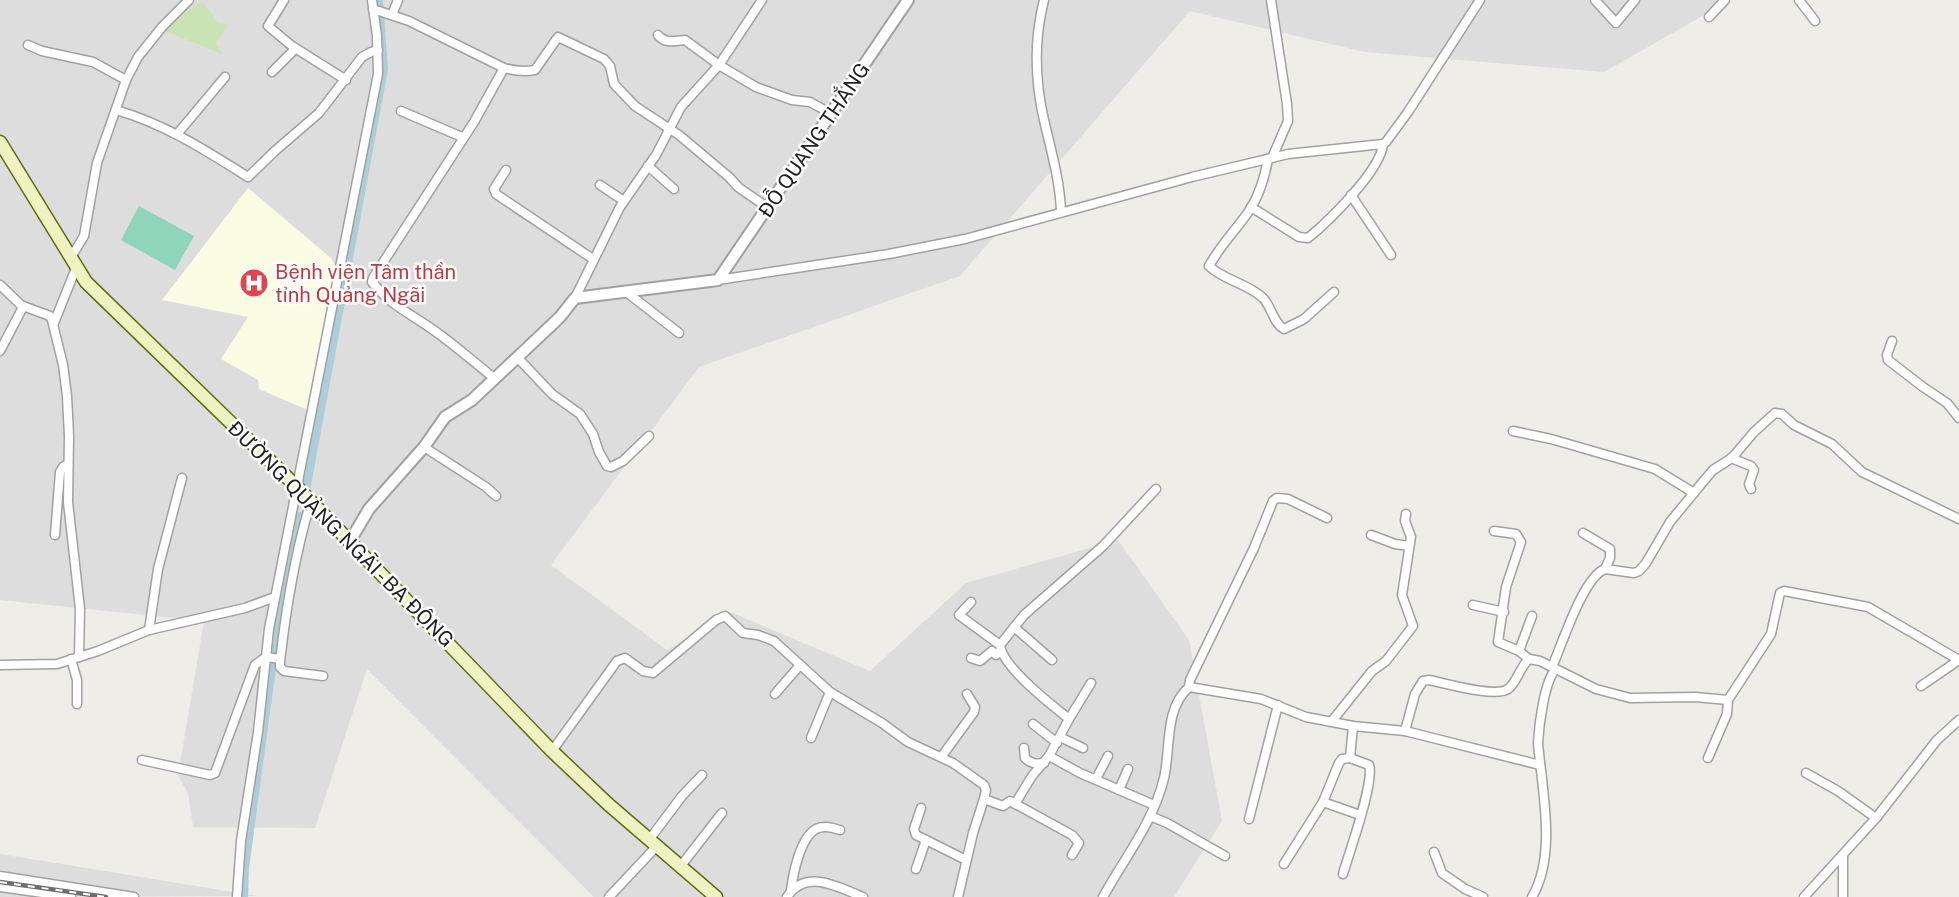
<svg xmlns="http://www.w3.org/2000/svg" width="1959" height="897" viewBox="0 0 1959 897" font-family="'Public Sans',sans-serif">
<rect width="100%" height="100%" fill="#efede7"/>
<g fill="#dedddd">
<polygon points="0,0 1724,0 1720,6 1604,72 1365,52 1190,11 960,276 699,367 551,565 667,650 730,612 870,671 966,583 1118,540 1189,640 1222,821 1174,897 594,897 367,669 315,828 193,827 188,793 178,776 204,621 0,600"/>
<polygon points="0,854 258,896 0,897"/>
</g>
<polygon fill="#fbfce4" points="248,188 332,259 335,266 310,411 259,389 258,380 221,359 248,317 162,300"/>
<polygon fill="#cae3b4" points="202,1 218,22 228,25 216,43 222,54 163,30"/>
<polygon fill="#8fd5bb" points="139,206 194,236 175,270 121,240"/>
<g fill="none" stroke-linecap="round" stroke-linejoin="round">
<g stroke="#adcdd8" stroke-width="8">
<polyline points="307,485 384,69 379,0"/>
<polyline points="244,897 245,868 286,564 300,516"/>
</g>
<g stroke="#a1a1a1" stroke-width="11">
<g id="minor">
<polyline points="284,0 268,26 292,46 346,80"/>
<path d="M 1044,0 C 1034,39 1035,81 1044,120 C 1051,151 1060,180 1061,212"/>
<polyline points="1271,0 1287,104 1288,121 1272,158"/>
<polyline points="1595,0 1616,23 1635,0"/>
<polyline points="1799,0 1815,21"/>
<path d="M 373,9 L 409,21 L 504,68 C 515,71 524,72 535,70 L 558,37 L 604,59 L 610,66 L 614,84 L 635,106 L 679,135 L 729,177 L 738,187 L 768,208"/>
<polyline points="392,15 398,0"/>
<polyline points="1709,17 1725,0"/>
<path d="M 658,35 C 665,44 675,41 685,40 L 719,65 L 756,87 L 792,100 L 810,102 L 832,114"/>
<polyline points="28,45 42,51 93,62 126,80"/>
<polyline points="272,72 295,49"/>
<path d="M 116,110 C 165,124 205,150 248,177 L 276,150 L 319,113 L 362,57 L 371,52 L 378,50"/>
<polyline points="401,111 462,137"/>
<polyline points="178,133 225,77"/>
<path d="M 1268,159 C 1265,176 1260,193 1251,208 C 1238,228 1221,244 1209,266 C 1225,281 1247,283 1263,298 C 1272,307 1273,323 1284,329 L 1304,319 L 1334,292"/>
<polyline points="648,166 674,189"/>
<polyline points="506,170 494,189 496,194 593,259"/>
<polyline points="600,185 624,201"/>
<polyline points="1351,195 1391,255"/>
<path d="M 1251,207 L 1299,237 L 1308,238 C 1329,221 1381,170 1383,144"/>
<polyline points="70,259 84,236 97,163 126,80 138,57 162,27 189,0"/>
<polyline points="718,280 889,254 965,239 1192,177 1288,154 1383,144 1386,142 1408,112 1480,0"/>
<polyline points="0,285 23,307 0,351"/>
<polyline points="625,291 679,333"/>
<polyline points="575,298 620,207 656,155 681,107 719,65 762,0"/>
<polyline points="23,306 50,316 52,320 63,365 67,396 69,436 68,502 80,609 79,657"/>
<polyline points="54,323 76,268"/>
<polyline points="1892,341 1887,355 1888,360 1923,387 1947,403 1959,418"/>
<polyline points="517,357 552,394 580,414 593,434 599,452 607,466 611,467 623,461 649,436"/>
<path d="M 494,378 C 470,359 446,337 420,321 C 400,308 387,301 372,282 L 373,278 L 474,122 L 504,68"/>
<polyline points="1513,431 1551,439 1655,469 1694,493"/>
<polyline points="424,447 486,487 496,496"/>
<polyline points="1731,458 1751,466 1754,470 1749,484 1751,489"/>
<path d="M 311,501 C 295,553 286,608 280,662 L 280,667 L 284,671 L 323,676"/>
<polyline points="1494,531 1516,534 1521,542 1506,587 1498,642 1519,651 1529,659"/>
<polyline points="1583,533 1610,549 1610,558 1605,569"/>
<polyline points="55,535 60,472 63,467 68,464"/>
<polyline points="1371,535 1395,544 1409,546"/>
<polyline points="971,602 959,615 1000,645"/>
<polyline points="1473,605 1504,612"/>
<polyline points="1014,627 1052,660"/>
<polyline points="149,630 158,569 182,478"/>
<polyline points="1519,651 1532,616"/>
<polyline points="971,658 980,661 992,651 996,655 1000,651"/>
<polyline points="71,659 77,680 77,704"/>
<polyline points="0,665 57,664 98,651 149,630 245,608 275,597"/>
<path d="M 1552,667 C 1562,645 1583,577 1605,569 L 1634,573 L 1639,571 L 1646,563 L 1670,522 L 1702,483 L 1713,470 L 1732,458 L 1754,432 L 1775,413 L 1782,414 L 1794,425 L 1832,444 L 1862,472 L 1959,519"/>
<polyline points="1921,686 1959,660"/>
<polyline points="1189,687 1190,680 1254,548 1273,501 1277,498 1288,499 1327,518"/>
<polyline points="775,694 800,665"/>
<polyline points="1069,719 1091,683"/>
<polyline points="1332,721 1372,671 1386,661 1413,626 1402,595 1411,537 1405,521 1406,514"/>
<polyline points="1033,724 1057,743"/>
<path d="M 1405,731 L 1415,694 L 1423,681 L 1429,680 C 1445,683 1495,698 1508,689 C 1516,684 1520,667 1529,659 L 1540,661 L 1556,669"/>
<polyline points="1060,737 1083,748"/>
<polyline points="811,738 830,692"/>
<path d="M 1024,748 L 1025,758 C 1031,764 1036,764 1044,763"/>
<polyline points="552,751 617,661 625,658 643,671 653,673 716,620 725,616 743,633 758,635 774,641 830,692 882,723 908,742 953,763 984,785 986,790 984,799 973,833 958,897"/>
<polyline points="942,756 974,712 975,707 967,694"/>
<polyline points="1049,756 1080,773 1154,805"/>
<polyline points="1708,758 1727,714 1728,700"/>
<polyline points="142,760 210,775 215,773 255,665 266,657 280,659"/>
<polyline points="1806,773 1838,791 1876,818"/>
<polyline points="1096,779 1108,756"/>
<polyline points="1119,790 1128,769"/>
<polyline points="984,799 1003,806 1010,801 1072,835 1079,843 1072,855"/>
<polyline points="1323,802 1360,815"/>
<path d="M 1015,804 L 1032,776 L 1049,756 L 1069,719 C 1052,705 1002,667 1000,645 L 1024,615 L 1103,546 L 1156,489"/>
<polyline points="921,808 914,829 916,835 966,860"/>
<polyline points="1150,816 1167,823 1225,856"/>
<polyline points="1249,819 1278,705"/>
<polyline points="649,840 682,796 702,775"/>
<polyline points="1434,852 1442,873 1465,889 1483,897"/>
<polyline points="1284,864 1323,802 1339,763 1342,759 1350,758 1353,726"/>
<polyline points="680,867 722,813"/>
<polyline points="916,869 926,840"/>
<path d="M 1343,874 C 1349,853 1375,781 1369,765 L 1350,758"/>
<polyline points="0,876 134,897"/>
<polyline points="0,887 71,897"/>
<path d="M 791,891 C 793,874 800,838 816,829 C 824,825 832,828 840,830"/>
<polyline points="237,897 241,841 258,732 269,629 378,74 377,36 372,0"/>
<polyline points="609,897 656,847"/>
<path d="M 787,897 C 806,868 838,887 863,897"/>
<path d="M 1103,897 C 1124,859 1154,821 1164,778 C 1171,748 1164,709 1189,687 L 1261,699 L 1306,717 L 1353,726 L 1405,731 L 1540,765"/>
<path d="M 1532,897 C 1557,855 1542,790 1538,743 C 1539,726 1544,681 1556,669 L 1596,689 L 1630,698 L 1695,697 L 1728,700 L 1771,634 L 1780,593 L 1784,591 L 1868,607 L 1959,660"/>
<polyline points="1804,897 1876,818 1937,740 1959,720"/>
<polyline points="1843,897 1843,856"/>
</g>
</g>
<g stroke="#a1a1a1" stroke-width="14">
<polyline id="tertiary" points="350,541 369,509 424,447 445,417 472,400 560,317 575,298 718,280 908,0"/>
</g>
<g stroke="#606c12" stroke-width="15">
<polyline id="secondary" points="0,142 86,282 298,488 552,751 608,804 716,897"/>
</g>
<use href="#minor" stroke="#fff" stroke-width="8"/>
<use href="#tertiary" stroke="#fff" stroke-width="10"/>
<use href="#secondary" stroke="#eff3c2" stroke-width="12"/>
<g stroke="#6e6e6e" stroke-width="4.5">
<polyline id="rail" points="0,882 106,897"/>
</g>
<use href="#rail" stroke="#fff" stroke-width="2" stroke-dasharray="7" stroke-linecap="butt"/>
</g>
<defs>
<g id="hospital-disc" transform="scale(1.5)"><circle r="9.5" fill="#e0444e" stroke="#fff"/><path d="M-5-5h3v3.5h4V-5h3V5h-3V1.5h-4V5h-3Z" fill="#fff"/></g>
</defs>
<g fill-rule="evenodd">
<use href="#hospital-disc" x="254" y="283"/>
</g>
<g text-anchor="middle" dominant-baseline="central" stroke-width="5" stroke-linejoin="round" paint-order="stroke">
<g font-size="20" fill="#202020" stroke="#fff">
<text transform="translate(814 140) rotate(-56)">ĐỖ QUANG THẮNG</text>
<text transform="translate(341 534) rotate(45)">ĐƯỜNG QUẢNG NGÃI - BA ĐỘNG</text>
</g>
<g font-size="20" fill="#be3a42" stroke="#fff" text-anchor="start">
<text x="275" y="272">Bệnh viện Tâm thần<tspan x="275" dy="23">tỉnh Quảng Ngãi</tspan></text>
</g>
</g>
</svg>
